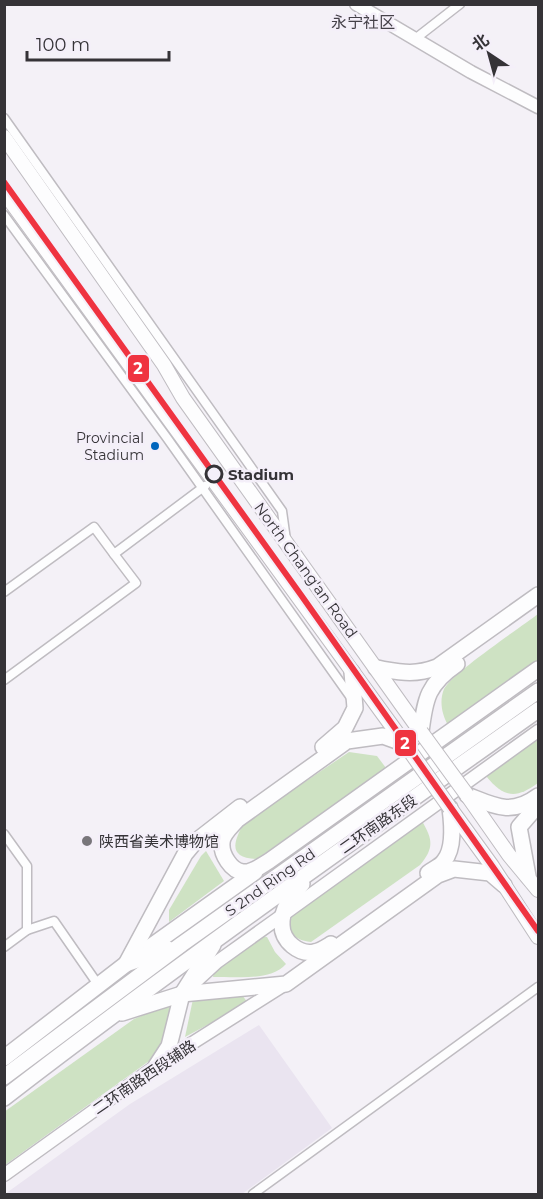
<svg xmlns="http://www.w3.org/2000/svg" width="543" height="1199" viewBox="0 0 543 1199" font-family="Montserrat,'Noto Sans SC',sans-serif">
<rect width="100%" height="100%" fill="#f4f1f7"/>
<polygon fill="#eae4f0" points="259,1025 332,1128 242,1194 5,1194 130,1104"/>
<g fill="#cee2c3">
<path d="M 538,614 L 538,660 L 448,725 C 442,715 439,701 444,689 C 452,673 521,627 538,614 Z"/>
<path d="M 538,737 L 538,783 C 516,799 504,798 486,776 Z"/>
<path d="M 349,752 L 377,756 L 386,768 L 257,859 C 228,858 233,842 244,823 Z"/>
<path d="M 422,821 C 433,840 434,848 420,865 L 311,942 C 291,940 286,929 294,911 Z"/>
<polygon points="206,851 224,881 169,922 169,910 201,856"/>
<path d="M 261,936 L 267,937 L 275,952 L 286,964 C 270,982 236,976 213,977 L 214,971 Z"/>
<polygon points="242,995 248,1003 185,1037 193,999"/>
<polygon points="175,1002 156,1056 5,1165 4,1112 134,1019"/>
</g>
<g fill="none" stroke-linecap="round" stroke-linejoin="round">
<g stroke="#bfbcc1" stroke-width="11">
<g id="street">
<polyline points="415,39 460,4"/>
<polyline points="4,118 282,511 286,540"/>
<polyline points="4,215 167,438 352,699"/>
<polyline points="4,592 94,527 114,554 205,486"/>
<polyline points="4,680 136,583 114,554"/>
<polyline points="4,834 27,866 27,930 4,947"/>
<polyline points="27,930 54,921 99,986"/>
<polyline points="253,1194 538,987"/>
</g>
</g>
<g stroke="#bfbcc1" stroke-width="15">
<g id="secondary">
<polyline points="356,4 471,72 538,107"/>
<polyline points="192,985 217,962 284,914 538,731"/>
<polyline points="4,1175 156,1066 284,985"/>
</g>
</g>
<g stroke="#bfbcc1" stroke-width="16">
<g id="primary">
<polyline points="4,137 164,365 183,398 421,732"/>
<polyline points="4,192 405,744"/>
<polyline points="467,795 509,855 538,890"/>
<polyline points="450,808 492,866 538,937"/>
</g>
</g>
<g stroke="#bfbcc1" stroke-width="18">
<g id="highway">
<path d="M 376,668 C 400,672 414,676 437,667 L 538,595"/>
<path d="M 421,732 C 425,698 428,684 457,664"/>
<path d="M 405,744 L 383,736 L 347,741 L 237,820 C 232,826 222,834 222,843 C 221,854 231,871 243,872 C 252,873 262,865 269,861 L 538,669"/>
<polyline points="323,747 345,728 355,708 352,672"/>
<path d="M 467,795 C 495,806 511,816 538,796"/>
<path d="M 428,873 C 433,869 441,866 444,861 C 455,848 452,823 450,808"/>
<polyline points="528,876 519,827 538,805"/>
<path d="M 302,884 C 292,895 281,909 282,925 C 282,941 299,955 314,952 C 320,951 326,947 331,944"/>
<polyline points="140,954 255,872"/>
<polyline points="126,964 185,854 195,842 240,807"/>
<polyline points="122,1013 182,994 286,984 438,875 454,869 490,873 504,885"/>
<polyline points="4,1058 126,964 168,949"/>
<polyline points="156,1066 169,1046 182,994 213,945"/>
<polyline points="4,1077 182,944 538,691"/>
<path d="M 4,1098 C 179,963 359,837 538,710"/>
</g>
</g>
<use href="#street" stroke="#fdfdfe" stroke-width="8"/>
<use href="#secondary" stroke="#fdfdfe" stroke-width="12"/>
<use href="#primary" stroke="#fdfdfe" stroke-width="14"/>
<use href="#highway" stroke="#fdfdfe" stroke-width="15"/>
<g stroke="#bfbcc1" stroke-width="16" stroke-linecap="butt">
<g id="primary-bridge">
<polyline points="421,732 467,795"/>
<polyline points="405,744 450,808"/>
</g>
</g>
<use href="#primary-bridge" stroke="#fdfdfe" stroke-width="14"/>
<g stroke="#f4eff9" stroke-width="10">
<polyline id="metro-1" points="4,182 301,595 538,931"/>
</g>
<use href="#metro-1" stroke="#ef3340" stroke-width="6"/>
</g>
<circle fill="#0065bd" stroke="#f4eff9" stroke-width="2" cx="155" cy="446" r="5"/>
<circle fill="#f4eff9" stroke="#353337" stroke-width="3" cx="214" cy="474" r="8"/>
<circle fill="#78767a" stroke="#f4eff9" stroke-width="2" cx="87" cy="841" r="6"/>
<g text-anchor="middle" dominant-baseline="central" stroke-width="5" stroke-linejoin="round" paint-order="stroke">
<g font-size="14" fill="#353337" stroke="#f4eff9" text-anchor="end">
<text x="144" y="438">Provincial<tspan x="144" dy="17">Stadium</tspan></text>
</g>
<g font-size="15" font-weight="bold" fill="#353337" stroke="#f4eff9" text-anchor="start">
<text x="228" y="474">Stadium</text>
</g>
<g font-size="15" fill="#353337" stroke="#f4eff9">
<text transform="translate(306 570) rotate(54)">North Chang'an Road</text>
<text transform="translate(378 824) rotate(-35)">二环南路东段</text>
<text transform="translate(270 882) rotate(-35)">S 2nd Ring Rd</text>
<text transform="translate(144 1077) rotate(-34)">二环南路西段辅路</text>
</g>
<g font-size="15" fill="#353337" stroke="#f4eff9" text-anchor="start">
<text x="99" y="841">陕西省美术博物馆</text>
</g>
<g font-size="16" fill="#454149" stroke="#f4eff9">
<text x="363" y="22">永宁社区</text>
</g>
</g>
<g stroke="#f4eff9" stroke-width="2">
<rect x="127" y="354" width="23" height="29" rx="6" fill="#ef3340"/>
<rect x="394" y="729" width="23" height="28" rx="6" fill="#ef3340"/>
</g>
<g font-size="16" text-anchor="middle" font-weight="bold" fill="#fff">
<text x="138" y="374">2</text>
<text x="405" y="749">2</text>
</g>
<rect width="543" height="1199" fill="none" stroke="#353337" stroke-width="12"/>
<g transform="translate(489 54) rotate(324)" stroke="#f4eff9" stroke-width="4.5" paint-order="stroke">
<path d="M0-4.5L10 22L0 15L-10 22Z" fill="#353337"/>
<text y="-9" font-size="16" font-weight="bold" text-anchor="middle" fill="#353337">北</text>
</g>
<path d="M27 51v9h142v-9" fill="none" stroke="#353337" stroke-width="3"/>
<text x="36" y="51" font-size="18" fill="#353337" stroke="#f4eff9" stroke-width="4.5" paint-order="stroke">100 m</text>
</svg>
